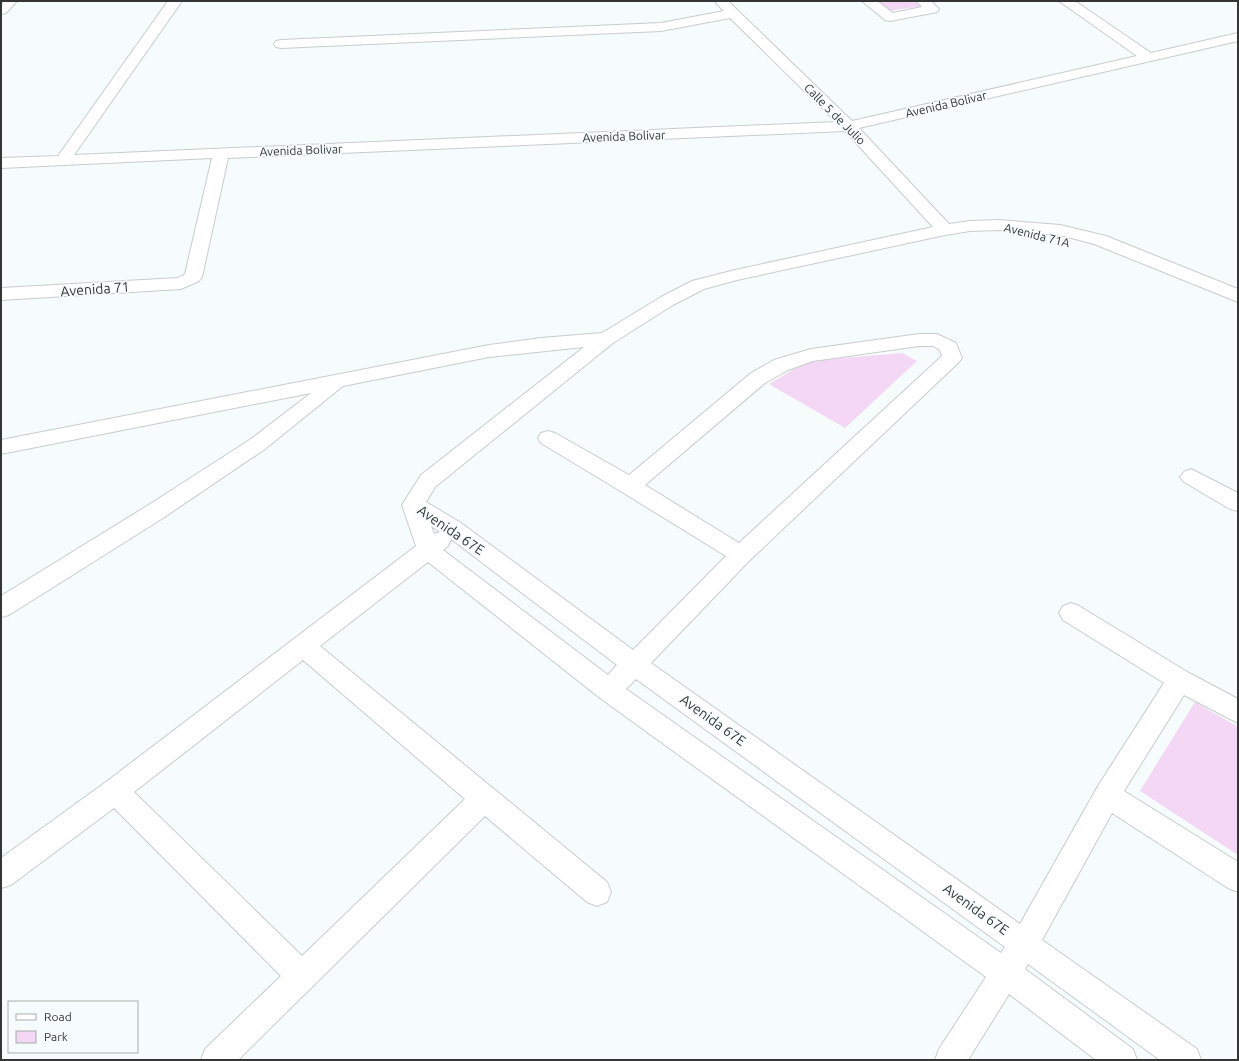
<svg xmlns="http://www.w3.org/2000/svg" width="1239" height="1061" viewBox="0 0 1239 1061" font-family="Ubuntu,sans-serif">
<rect width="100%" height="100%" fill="#f6fcfb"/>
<g fill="#f3d7f4">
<polygon points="877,1 916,1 922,6 888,11"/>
<polygon points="902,353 917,361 845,428 769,384 808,361"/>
<polygon points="1195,702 1238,727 1238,855 1140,791"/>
</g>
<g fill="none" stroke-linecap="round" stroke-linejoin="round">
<g stroke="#c7cdcc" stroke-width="2">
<g id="street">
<polygon points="3,1 17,1 6,13 1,14"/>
<path d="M 168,1 L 182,1 L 74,155 L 836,122 L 730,18 L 661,31 L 281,48 L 276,47 L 274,44 L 276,41 L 281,40 L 661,23 L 724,11 L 716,3 L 718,1 L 728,1 L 852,121 L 1137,56 L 1059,1 L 1075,1 L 1151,53 L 1238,33 L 1238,41 L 859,128 L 949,224 L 970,221 L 999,220 L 1060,225 L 1106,236 L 1238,289 L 1238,302 L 1094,244 L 1060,235 L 999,230 L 970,231 L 945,235 L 737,280 L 704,289 L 673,305 L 613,343 L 435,487 L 426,502 L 461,523 L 633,650 L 726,556 L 622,492 L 541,443 L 538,438 L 541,433 L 548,431 L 555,433 L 629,475 L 751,373 L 774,360 L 811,349 L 919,334 L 937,334 L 956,343 L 962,358 L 959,362 L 749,561 L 651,663 L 1020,924 L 1098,786 L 1164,683 L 1063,620 L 1059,613 L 1063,606 L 1071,603 L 1079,606 L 1189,673 L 1238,699 L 1238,723 L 1184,695 L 1124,791 L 1238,862 L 1238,892 L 1228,888 L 1112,813 L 1042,940 L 1197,1049 L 1201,1060 L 1160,1060 L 1028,964 L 1025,969 L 1133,1049 L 1137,1060 L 1096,1060 L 1009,994 L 968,1060 L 935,1060 L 939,1049 L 986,977 L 600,698 L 428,562 L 320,646 L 607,882 L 611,892 L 607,902 L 597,906 L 587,902 L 485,816 L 238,1060 L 201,1060 L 205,1049 L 281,976 L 114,808 L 11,885 L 1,888 L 1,858 L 106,782 L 416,546 L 402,505 L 421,475 L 584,347 L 489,357 L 343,386 L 265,449 L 163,518 L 9,615 L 1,617 L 1,596 L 147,506 L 251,439 L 311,393 L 1,454 L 1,440 L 489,345 L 541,338 L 602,333 L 661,297 L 692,281 L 735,270 L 933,227 L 845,131 L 228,158 L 202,277 L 199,281 L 181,289 L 1,300 L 1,288 L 178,278 L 185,274 L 212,158 L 1,168 L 1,158 L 58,156 ZM 919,346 L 933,346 L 940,350 L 942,356 L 739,543 L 645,485 L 765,383 L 788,370 L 813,361 ZM 431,526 L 440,532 L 434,534 ZM 451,539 L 617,665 L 608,675 L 443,550 L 448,546 ZM 303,660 L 465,799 L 302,956 L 134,792 ZM 636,679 L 1005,947 L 1001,953 L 626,689 Z"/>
<polygon points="862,1 877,1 893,13 922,7 916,1 931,1 939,9 937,12 932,13 890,21 885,20"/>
<polygon points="1191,469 1238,493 1238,511 1230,509 1184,482 1180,477 1184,472"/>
</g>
</g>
<use href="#street" fill="#fff" fill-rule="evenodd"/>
</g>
<g text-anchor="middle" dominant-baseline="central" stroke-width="3.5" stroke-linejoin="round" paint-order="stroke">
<g font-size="12" fill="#333635" stroke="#f6fcfb">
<text transform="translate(946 104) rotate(-13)">Avenida Bolivar</text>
<text transform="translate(835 114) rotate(45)">Calle 5 de Julio</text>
<text transform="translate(624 136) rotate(-2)">Avenida Bolivar</text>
<text transform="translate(301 150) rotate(-2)">Avenida Bolivar</text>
<text transform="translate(1037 235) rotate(14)">Avenida 71A</text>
</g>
<g font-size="14" fill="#333635" stroke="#f6fcfb">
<text transform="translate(95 289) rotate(-4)">Avenida 71</text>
<text transform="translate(451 530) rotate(34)">Avenida 67E</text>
<text transform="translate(713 720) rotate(36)">Avenida 67E</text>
<text transform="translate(976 909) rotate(36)">Avenida 67E</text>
</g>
</g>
<rect width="1239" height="1061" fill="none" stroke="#333635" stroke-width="4"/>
<rect x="8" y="1001" width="130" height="52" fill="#f6fcfb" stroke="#a8adac"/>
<rect x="16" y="1014" width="20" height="6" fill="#ffffff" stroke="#a8adac"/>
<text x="44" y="1021" font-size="12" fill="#333635">Road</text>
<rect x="16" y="1031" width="20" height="12" fill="#f3d7f4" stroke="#a8adac"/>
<text x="44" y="1041" font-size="12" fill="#333635">Park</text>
</svg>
